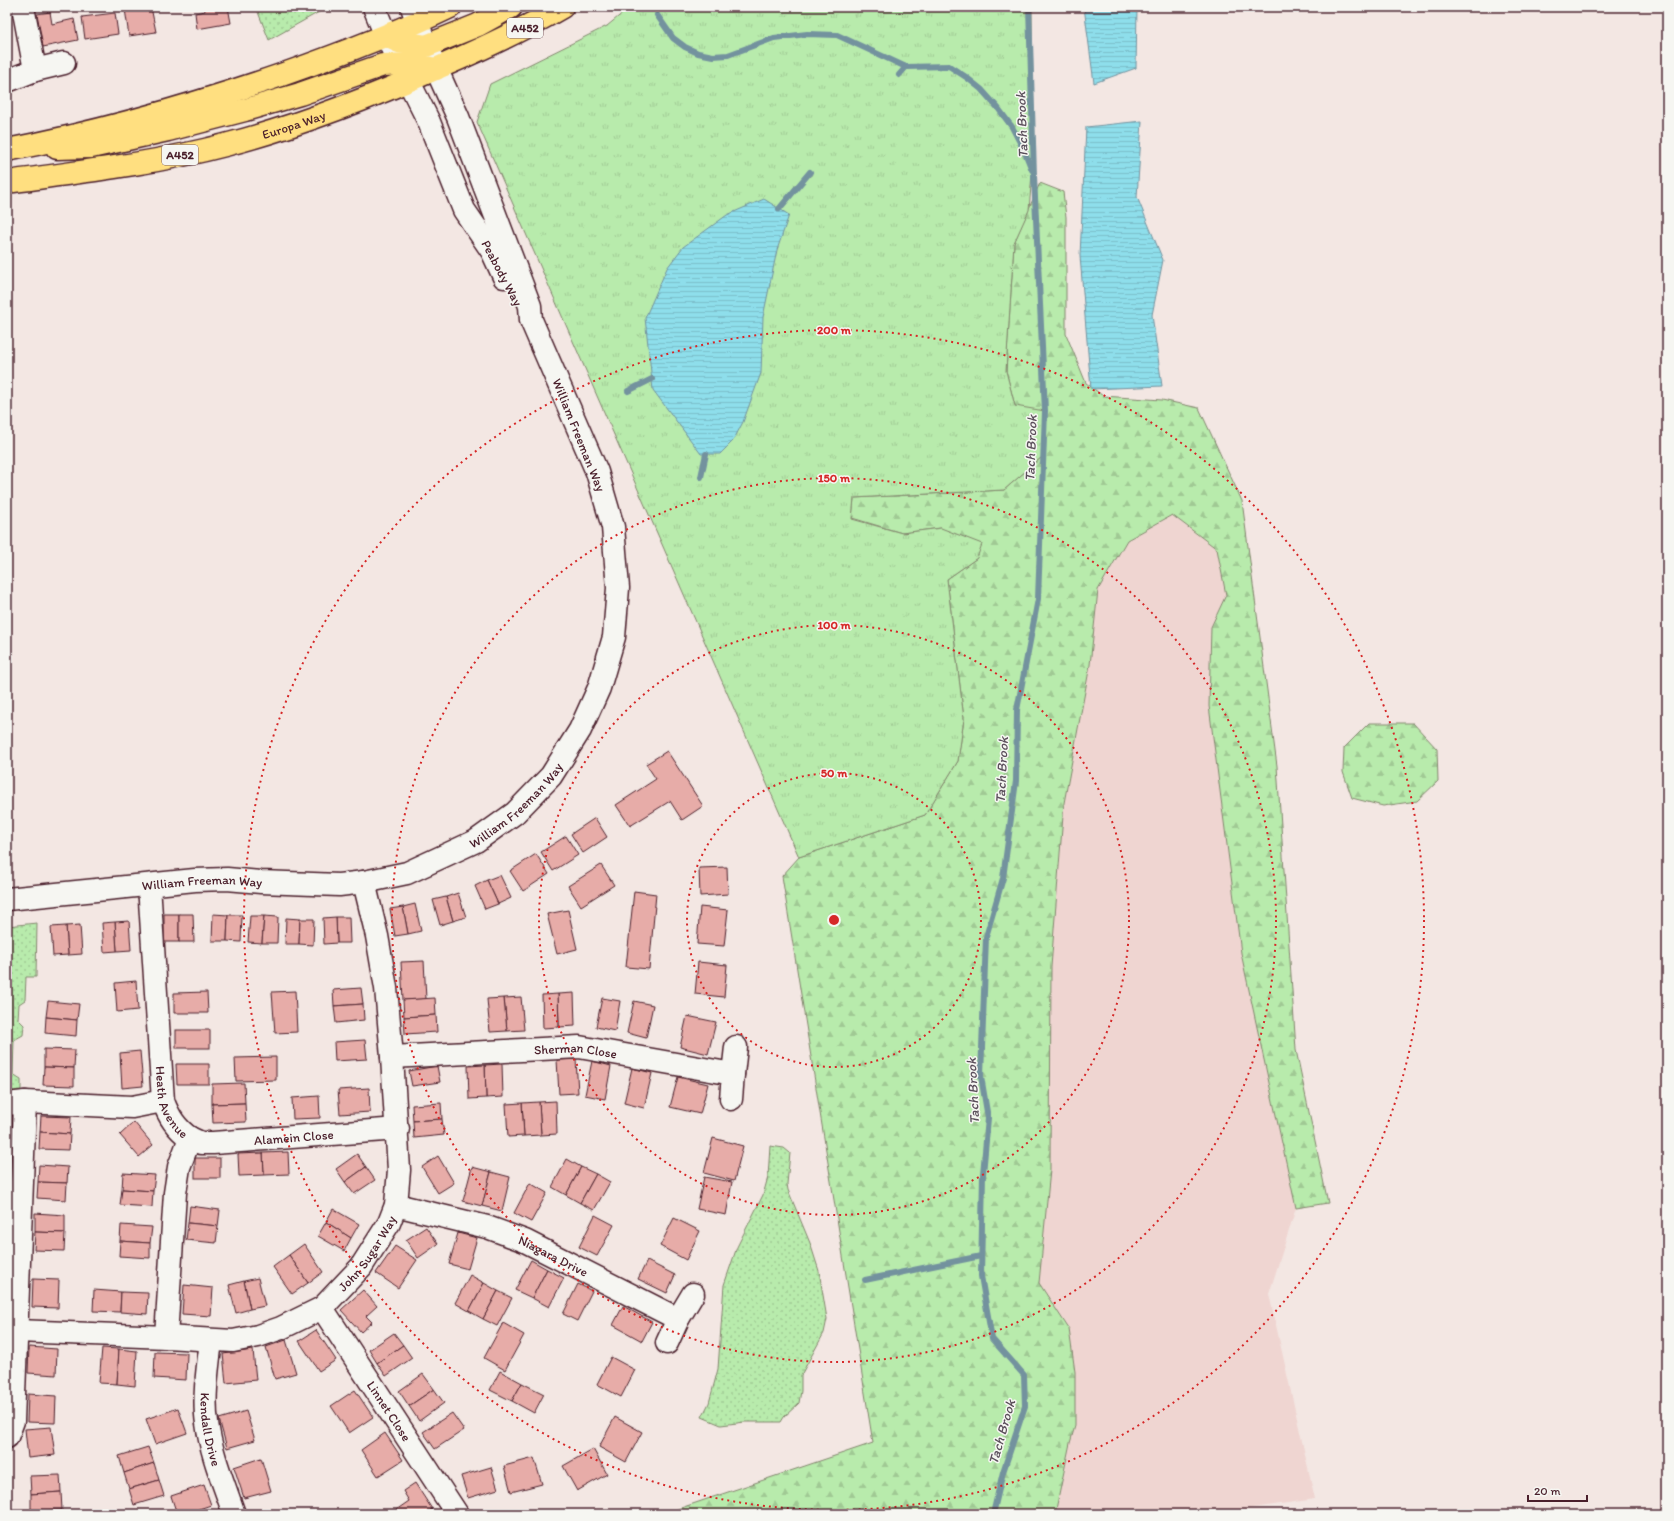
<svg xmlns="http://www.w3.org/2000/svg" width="1674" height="1521" viewBox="0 0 1674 1521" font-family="Itim,sans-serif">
<defs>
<pattern id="grass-dots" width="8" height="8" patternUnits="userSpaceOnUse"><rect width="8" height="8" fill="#b8ebac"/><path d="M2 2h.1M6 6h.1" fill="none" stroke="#a0c994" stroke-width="1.8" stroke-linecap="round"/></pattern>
<pattern id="forest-firs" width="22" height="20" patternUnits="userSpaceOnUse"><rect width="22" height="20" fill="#b8ebac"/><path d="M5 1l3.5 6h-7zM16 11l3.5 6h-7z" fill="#a0c994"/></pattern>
<pattern id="park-tufts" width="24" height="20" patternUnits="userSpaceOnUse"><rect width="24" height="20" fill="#b8ebac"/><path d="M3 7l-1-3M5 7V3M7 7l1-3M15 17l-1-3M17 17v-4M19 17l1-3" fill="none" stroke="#a0c994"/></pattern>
<pattern id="water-rules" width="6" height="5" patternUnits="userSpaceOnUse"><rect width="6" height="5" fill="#8edeeb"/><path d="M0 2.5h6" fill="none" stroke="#7cbeca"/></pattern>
</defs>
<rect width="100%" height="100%" fill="#f3e7e3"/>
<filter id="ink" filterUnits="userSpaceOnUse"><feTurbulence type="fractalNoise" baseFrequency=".025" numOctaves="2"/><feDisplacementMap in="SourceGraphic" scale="8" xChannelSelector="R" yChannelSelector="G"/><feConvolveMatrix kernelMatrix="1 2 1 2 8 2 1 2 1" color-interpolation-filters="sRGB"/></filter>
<g filter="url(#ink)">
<polygon fill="#efd5d1" points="1172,515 1217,549 1226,595 1211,627 1209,706 1241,953 1296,1208 1269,1294 1315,1499 1213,1514 1055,1514 1070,1443 1075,1426 1075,1372 1069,1329 1039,1283 1050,1170 1051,967 1064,803 1090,665 1098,590 1127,540"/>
<g fill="url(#grass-dots)" stroke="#81856c">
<polygon points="256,7 328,7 269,40"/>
<polygon points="37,923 36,977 26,977 25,1000 19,1004 18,1019 24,1025 23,1035 14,1040 13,1075 21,1080 21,1090 7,1092 7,926"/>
<polygon points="770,1146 784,1148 790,1153 787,1184 788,1190 810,1243 819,1271 827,1319 824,1333 801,1375 801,1391 799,1403 784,1417 781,1422 745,1422 721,1425 702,1417 709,1403 718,1369 724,1285 737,1247 763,1195 768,1177"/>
</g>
<g fill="url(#forest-firs)" stroke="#81856c">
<polygon points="1040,183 1063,192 1066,217 1066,334 1086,383 1103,396 1162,400 1199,408 1242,501 1277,766 1296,1050 1328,1203 1296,1208 1241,953 1209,706 1211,627 1226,595 1217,549 1172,515 1127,540 1098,590 1090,665 1064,803 1051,967 1050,1170 1039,1283 1069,1329 1075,1372 1075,1426 1070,1443 1055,1514 663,1514 873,1443 782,876 799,857 925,815 958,761 964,719 947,579 977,558 941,528 902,533 852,518 854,498 1004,490 1043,456 1015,406 1006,371 1014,243"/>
<polygon points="1369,723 1413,723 1437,749 1438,781 1417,801 1383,806 1352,798 1343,772 1344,748"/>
</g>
<polygon fill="url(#park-tufts)" stroke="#81856c" points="630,7 1032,7 1033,162 1029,210 1014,243 1006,371 1015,406 1045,411 1043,456 1004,490 854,498 852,519 902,533 941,528 982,544 977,558 947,579 964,719 958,761 925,815 799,857 477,122 490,84 607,26"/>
<g fill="url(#water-rules)" stroke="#73929e">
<polygon points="1084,7 1137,7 1136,68 1094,83"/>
<polygon points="1142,121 1137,197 1163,260 1152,315 1162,386 1091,389 1080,256 1086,127"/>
<polygon points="764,199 789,215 777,250 763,317 761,373 743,422 733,441 720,454 701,454 653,390 645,318 667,268 683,247 727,215"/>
</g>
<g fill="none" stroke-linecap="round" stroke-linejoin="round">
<g stroke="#73929e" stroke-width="6">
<polyline points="657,15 673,38 685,47 698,53 713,56 728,55 774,38 807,34 837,35 906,67 949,66 966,77 981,89 998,108 1012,127 1024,150 1032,170"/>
<polyline points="899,75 906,67"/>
<polyline points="779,209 810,172"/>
<polyline points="628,391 652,379"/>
<polyline points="701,477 706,454"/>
<polyline points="865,1280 981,1256"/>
<polyline points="993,1514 1003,1472 1025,1406 1024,1375 992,1339 981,1276 983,1174 988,1118 981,1076 986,937 1003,878 1016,781 1017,710 1038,599 1045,411 1034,176 1029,7"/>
</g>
</g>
<g fill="#e7aca8" stroke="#4a1f2b">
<polygon points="137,7 151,7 156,32 129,36 125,9"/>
<polygon points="204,7 228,7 231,23 197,29 195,13 205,11"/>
<polygon points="50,12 52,24 74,19 78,40 43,47 37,14"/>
<polygon points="115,13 118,34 85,39 82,17"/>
<polygon points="667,751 703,806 682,820 670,801 630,826 616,805 656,779 646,764"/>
<polygon points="595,818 607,837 583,853 571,834"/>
<polygon points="566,836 578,855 553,871 541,852"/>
<polygon points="536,854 549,874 523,891 510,871"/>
<polygon points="601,865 614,885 581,906 568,886"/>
<polygon points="727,867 728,894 700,896 699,868"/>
<polygon points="500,875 511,898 498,904 487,880"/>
<polygon points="487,880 498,904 485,909 475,886"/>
<polygon points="634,891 656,894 649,969 626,967"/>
<polygon points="458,893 466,917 453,921 446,897"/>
<polygon points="446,897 453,921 440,925 433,900"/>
<polygon points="415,904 421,931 408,934 403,907"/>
<polygon points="403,907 408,934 395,936 390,909"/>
<polygon points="700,907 728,910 724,946 697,944"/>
<polygon points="568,910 577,949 557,954 547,914"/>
<rect x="164" y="914" width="15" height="28"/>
<polygon points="179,914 193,914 194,942 179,942"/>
<polygon points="213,914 228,915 227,941 212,941"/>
<polygon points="228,915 242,915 241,942 227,941"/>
<polygon points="250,916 264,916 262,943 248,942"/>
<polygon points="264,916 278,917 277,943 262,943"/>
<polygon points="336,917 349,917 350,943 337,943"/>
<polygon points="336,917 337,943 324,944 323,918"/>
<polygon points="286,918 300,919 299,944 285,944"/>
<polygon points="300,919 314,919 313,945 299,944"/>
<polygon points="129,921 131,950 117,951 115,922"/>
<polygon points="115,922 117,951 104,952 102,923"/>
<polygon points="80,925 82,954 68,955 66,926"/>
<polygon points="66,926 68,955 53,956 51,927"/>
<polygon points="424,961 426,999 403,1000 401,962"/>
<polygon points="698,962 727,965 724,997 695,994"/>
<polygon points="136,981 138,1010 117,1012 115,983"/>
<polygon points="361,988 363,1004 334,1006 333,990"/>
<polygon points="295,991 297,1032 275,1033 272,992"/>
<polygon points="207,992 208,1013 174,1013 174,993"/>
<polygon points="574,993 575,1026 559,1027 558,994"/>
<polygon points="558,994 559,1027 543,1028 542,995"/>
<polygon points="521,997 524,1030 507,1031 504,998"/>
<polygon points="435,998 436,1015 404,1017 403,1000"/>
<polygon points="504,998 507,1031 490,1032 487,999"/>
<polygon points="602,998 620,1001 615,1031 596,1027"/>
<polygon points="48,1001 79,1004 77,1020 46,1017"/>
<polygon points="634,1001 653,1005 646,1038 627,1033"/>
<polygon points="363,1004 364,1020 336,1023 334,1006"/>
<polygon points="436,1015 437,1032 405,1034 404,1017"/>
<polygon points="687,1016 716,1022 708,1054 680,1047"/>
<polygon points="46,1017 77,1020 76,1036 45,1033"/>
<rect x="176" y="1030" width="34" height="18"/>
<polygon points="365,1040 367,1059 335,1061 334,1042"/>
<polygon points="44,1049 75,1050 74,1068 44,1067"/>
<polygon points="140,1051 143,1086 122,1088 120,1053"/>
<polygon points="276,1057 276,1080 236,1081 235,1058"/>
<polygon points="576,1059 578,1093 559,1094 557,1060"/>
<polygon points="592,1061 611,1066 605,1099 585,1095"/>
<polygon points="176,1064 209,1064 209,1084 177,1084"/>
<polygon points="502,1064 503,1097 486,1098 485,1065"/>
<polygon points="485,1065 486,1098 469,1099 468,1066"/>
<polygon points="437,1066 440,1082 412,1086 409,1071"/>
<polygon points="44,1067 74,1068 74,1086 43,1085"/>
<polygon points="632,1068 652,1073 644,1108 624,1103"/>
<polygon points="678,1077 708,1084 700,1114 670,1107"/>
<polygon points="244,1083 245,1103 212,1104 212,1084"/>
<polygon points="369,1088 370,1112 340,1114 338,1090"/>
<polygon points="319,1096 320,1118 293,1119 292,1098"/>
<polygon points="556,1101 557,1134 541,1135 539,1102"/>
<polygon points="539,1102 541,1135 524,1136 522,1103"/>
<polygon points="245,1103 246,1122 213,1123 212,1104"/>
<polygon points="441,1103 442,1119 413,1121 412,1105"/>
<polygon points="522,1103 524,1136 508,1137 506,1104"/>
<polygon points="41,1116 71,1117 70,1134 40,1132"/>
<polygon points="442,1119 444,1135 414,1138 413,1121"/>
<polygon points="134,1122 153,1145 139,1157 120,1135"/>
<polygon points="40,1132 70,1134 69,1150 39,1149"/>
<polygon points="713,1138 743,1146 734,1181 704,1173"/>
<polygon points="288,1152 289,1174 264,1175 263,1153"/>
<polygon points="263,1153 264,1175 239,1176 238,1154"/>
<polygon points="357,1154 366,1167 345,1182 336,1169"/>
<polygon points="438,1156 454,1183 438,1193 422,1167"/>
<rect x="195" y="1158" width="25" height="20"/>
<polygon points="567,1159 581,1167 566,1195 552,1187"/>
<polygon points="39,1165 68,1167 67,1183 38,1182"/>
<polygon points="366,1167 375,1180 354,1194 345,1182"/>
<polygon points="472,1167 491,1172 482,1206 463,1201"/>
<polygon points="581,1167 596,1174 580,1203 566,1195"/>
<polygon points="491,1172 510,1177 502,1211 482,1206"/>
<polygon points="123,1173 155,1175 153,1191 122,1189"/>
<polygon points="596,1174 610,1182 594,1210 580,1203"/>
<polygon points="704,1177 732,1182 726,1215 697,1209"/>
<polygon points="38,1182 67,1183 66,1200 37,1198"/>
<polygon points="530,1183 547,1193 531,1222 514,1213"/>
<polygon points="122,1189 153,1191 152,1207 120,1205"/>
<polygon points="190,1206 220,1210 218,1226 188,1223"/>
<polygon points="333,1209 359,1224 351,1238 326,1222"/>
<polygon points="35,1213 65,1215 65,1233 35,1232"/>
<polygon points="595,1215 614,1225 597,1256 579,1247"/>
<polygon points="674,1218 700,1231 686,1260 660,1246"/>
<polygon points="326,1222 351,1238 344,1251 318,1236"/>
<polygon points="188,1223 218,1226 216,1243 186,1240"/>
<polygon points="121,1225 152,1227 150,1243 120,1241"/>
<polygon points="426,1227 438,1244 418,1258 406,1240"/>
<polygon points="35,1232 65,1233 64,1251 34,1250"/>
<polygon points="458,1233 477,1238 468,1269 449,1264"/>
<polygon points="120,1241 150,1243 150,1258 119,1256"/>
<polygon points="304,1244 323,1272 308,1283 289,1255"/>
<polygon points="395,1246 417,1260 398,1288 376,1273"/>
<polygon points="289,1255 308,1283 292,1294 273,1267"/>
<polygon points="531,1260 547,1269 532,1298 515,1290"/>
<polygon points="647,1261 675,1275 667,1293 638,1279"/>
<polygon points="547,1269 564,1278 549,1307 532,1298"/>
<polygon points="470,1275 484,1283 469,1311 455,1303"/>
<polygon points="258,1278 265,1306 250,1309 244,1281"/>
<polygon points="33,1279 59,1280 58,1308 32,1307"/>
<polygon points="244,1281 250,1309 236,1313 229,1285"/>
<polygon points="484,1283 498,1291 483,1319 469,1311"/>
<polygon points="578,1284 592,1291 577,1321 563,1314"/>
<polygon points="184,1285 213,1288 211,1316 182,1314"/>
<polygon points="94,1290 121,1292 120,1312 93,1311"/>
<polygon points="363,1290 377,1306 366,1316 372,1322 361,1332 341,1310"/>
<polygon points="498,1291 512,1298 497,1326 483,1319"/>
<polygon points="121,1292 148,1293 147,1314 120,1312"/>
<polygon points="623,1306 652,1322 642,1341 613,1325"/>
<polygon points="503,1323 524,1335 505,1370 484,1358"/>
<polygon points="316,1330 336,1360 319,1371 299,1341"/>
<polygon points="394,1333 403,1345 377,1363 369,1350"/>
<polygon points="286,1340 296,1373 275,1379 266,1347"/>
<polygon points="403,1345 412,1358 386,1376 377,1363"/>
<polygon points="29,1347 57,1349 56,1375 28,1373"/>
<polygon points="102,1348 119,1349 117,1384 99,1383"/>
<polygon points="119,1349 137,1351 135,1386 117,1384"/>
<polygon points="253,1350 256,1380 226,1383 223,1354"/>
<polygon points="155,1352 187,1353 186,1380 154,1378"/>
<polygon points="611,1357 635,1370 621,1397 597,1384"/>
<polygon points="500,1371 522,1383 512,1401 490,1390"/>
<polygon points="423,1374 434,1389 409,1406 399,1391"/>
<polygon points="522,1383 544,1394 534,1413 512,1401"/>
<polygon points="434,1389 444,1403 419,1421 409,1406"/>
<polygon points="355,1390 373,1417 349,1433 331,1406"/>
<polygon points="28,1394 56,1396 55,1423 27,1422"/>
<polygon points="178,1408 187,1433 155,1444 146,1419"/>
<polygon points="246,1411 255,1440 227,1448 219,1419"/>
<polygon points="452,1413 464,1430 435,1449 423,1432"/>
<polygon points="615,1417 642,1432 626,1462 599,1447"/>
<polygon points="51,1427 55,1455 28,1458 25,1429"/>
<polygon points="385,1433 403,1460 378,1476 361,1450"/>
<polygon points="148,1447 154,1463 124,1473 119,1456"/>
<polygon points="593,1449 607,1474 577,1491 563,1466"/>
<polygon points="261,1458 271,1491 244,1498 234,1467"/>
<polygon points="534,1458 542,1484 511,1492 504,1466"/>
<polygon points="154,1463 159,1480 129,1489 124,1473"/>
<polygon points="491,1467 498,1489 468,1498 461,1476"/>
<polygon points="60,1475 61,1492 31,1494 30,1476"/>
<polygon points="159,1480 164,1496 134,1505 129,1489"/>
<polygon points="415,1483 432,1509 425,1514 399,1514 396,1510 409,1501 403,1491"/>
<polygon points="204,1485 211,1505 184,1514 177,1514 171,1496"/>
<polygon points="61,1492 62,1510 31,1511 31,1494"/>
</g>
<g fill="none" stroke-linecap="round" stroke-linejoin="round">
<g stroke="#4a1f2b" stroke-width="25">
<g id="minor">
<polyline points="23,7 35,70"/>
<polyline points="374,7 386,36 429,122 464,210 492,251 504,277"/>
<polyline points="7,81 35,70 64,63"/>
<path id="s1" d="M 149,885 L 163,1101 C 169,1117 176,1128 190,1138 L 179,1167 L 175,1193 L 166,1337"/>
<path id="s2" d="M 7,899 L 195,880 L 227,879 L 261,882 L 339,885 L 364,882 L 407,873 L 476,841 L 515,813 L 551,776 L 580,730 L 599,688 L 614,637 L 618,588 L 613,527 L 597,472 L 531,320 L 530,306 L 458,117 L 426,46 L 412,7"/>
<path id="s3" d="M 392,1057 L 579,1047 L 733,1074 L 731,1099"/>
<polyline points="733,1074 736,1047"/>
<polyline points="7,1104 25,1102 132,1107 163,1101"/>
<path id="s4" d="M 190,1138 L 201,1143 L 213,1143 L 398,1129"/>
<path id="s5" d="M 396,1205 L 487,1227 L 525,1241 L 678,1319 L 667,1343"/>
<path id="s6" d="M 322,1308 L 457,1514"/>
<polyline points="678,1319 693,1294"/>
<path id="s7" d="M 17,1331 L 166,1337 L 233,1341 L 258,1336 L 281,1328 L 322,1308 L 361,1267 L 389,1223 L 396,1205 L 399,1170 L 392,1057 L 386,988 L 377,936 L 364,882"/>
<path id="s8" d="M 211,1341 C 208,1365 203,1399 207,1423 C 211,1454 224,1484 234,1514"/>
<polyline points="7,1437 13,1421 25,1102"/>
</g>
</g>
<g stroke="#4a1f2b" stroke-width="25">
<g id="trunk">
<polyline points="386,36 399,42 426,46 478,25 511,7"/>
<polyline points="57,148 91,147 168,130 245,110 300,94 383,65 411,64 436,69"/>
<path d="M 7,150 C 101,132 194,105 284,74 C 341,54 396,33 450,7"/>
<path id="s9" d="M 7,182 C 80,172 153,164 225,145 C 299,126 370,98 440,67 C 482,49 523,30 562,7"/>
</g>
</g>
<use href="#minor" stroke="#f6f6f2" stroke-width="22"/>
<use href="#trunk" stroke="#ffdf80" stroke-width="22"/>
</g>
</g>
<g fill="none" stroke="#d62828" stroke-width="2" stroke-dasharray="2 4">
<circle cx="834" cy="920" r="147"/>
<circle cx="834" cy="920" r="295"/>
<circle cx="834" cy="920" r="442"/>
<circle cx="834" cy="920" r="590"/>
</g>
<g text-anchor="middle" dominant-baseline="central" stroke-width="3" stroke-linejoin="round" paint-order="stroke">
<g fill="#f6f6f2" stroke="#7e6067" stroke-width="1">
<rect x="507" y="18" width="36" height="20" rx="3"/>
<rect x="162" y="145" width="36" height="20" rx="3"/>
</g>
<g font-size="12" font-weight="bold" fill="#4a1f2b">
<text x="525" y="28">A452</text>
<text x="180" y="155">A452</text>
</g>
<g font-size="13" fill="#4a1f2b" stroke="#f6f6f2">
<text stroke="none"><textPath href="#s9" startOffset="293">Europa Way</textPath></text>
<text transform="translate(502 273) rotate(62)">Peabody Way</text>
<text transform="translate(579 435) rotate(68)">William Freeman Way</text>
<text stroke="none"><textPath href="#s2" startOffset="532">William Freeman Way</textPath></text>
<text stroke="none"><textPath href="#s2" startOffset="196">William Freeman Way</textPath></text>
<text stroke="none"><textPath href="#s3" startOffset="184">Sherman Close</textPath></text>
<text stroke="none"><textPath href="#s1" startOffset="220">Heath Avenue</textPath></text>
<text stroke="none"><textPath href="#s4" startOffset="105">Alamein Close</textPath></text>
<text stroke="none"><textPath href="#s7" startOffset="383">John Sugar Way</textPath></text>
<text stroke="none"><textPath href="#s5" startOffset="166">Niagara Drive</textPath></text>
<text stroke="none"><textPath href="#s6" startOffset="123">Linnet Close</textPath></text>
<text stroke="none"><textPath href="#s8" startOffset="89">Kendall Drive</textPath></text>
</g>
<g font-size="14" font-style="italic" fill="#5b4f5b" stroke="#f6f6f2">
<text transform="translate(1022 125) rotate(-92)">Tach Brook</text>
<text transform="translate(1031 448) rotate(-88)">Tach Brook</text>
<text transform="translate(1002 770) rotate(-87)">Tach Brook</text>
<text transform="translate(973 1091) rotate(-93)">Tach Brook</text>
<text transform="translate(1002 1432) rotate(-74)">Tach Brook</text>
</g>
</g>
<circle cx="834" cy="920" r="6" fill="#d62828" stroke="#f6f6f2" stroke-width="2"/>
<g font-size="12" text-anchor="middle" font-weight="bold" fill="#d62828" stroke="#f6f6f2" stroke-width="3" stroke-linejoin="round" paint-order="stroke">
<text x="834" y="334">200 m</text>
<text x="834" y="482">150 m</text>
<text x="834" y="629">100 m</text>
<text x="834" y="777">50 m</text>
</g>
<rect width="1674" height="1521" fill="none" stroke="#f6f6f2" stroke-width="24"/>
<rect x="12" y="12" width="1650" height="1497" fill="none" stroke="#4a1f2b" stroke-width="1.5" filter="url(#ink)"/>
<path d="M1528 1495v6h59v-6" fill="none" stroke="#4a1f2b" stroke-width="2"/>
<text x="1534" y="1495" font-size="12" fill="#4a1f2b" stroke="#f6f6f2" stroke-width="3" paint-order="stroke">20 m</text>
</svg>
